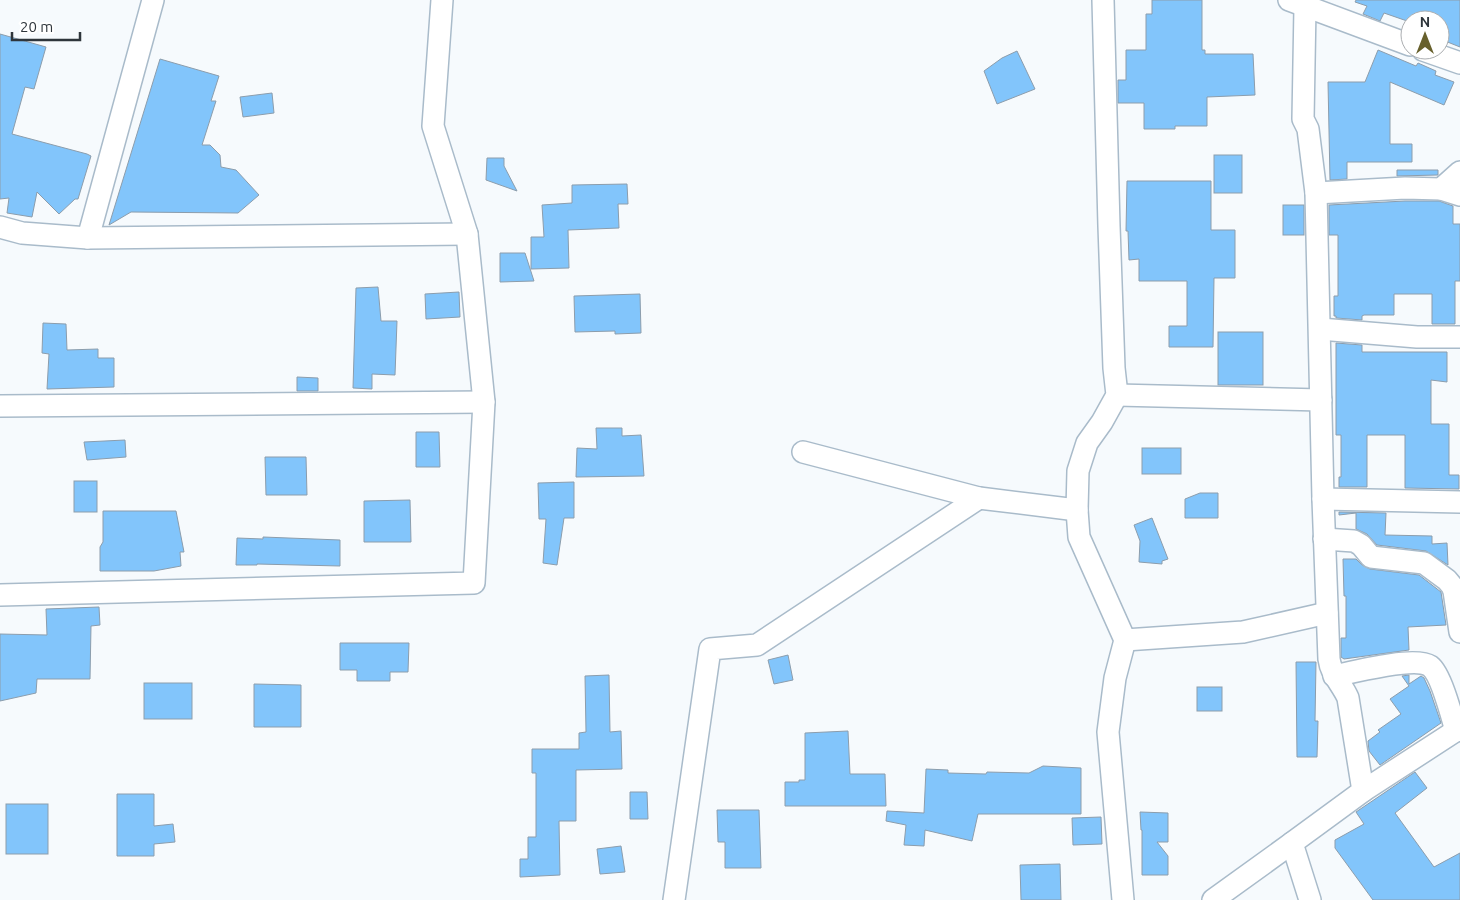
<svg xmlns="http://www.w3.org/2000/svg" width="1460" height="900" viewBox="0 0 1460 900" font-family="Ubuntu,sans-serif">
<rect width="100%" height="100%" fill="#f6fafd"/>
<g fill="#82c5fb" stroke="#8c9dac">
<polygon points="1152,0 1202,0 1202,50 1205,50 1205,54 1253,54 1255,95 1207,97 1207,126 1175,126 1175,129 1144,129 1144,103 1118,103 1118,80 1126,80 1126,50 1146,50 1146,14 1152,14"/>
<polygon points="1356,0 1460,0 1460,47 1440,39 1440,20 1410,20 1410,22 1384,13 1380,21 1363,14 1367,6 1355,2"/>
<polygon points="0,34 46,47 34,89 25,87 12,134 87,154 91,156 78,199 75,199 59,214 37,192 32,217 7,213 9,198 0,199"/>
<polygon points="1378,50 1416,66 1418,63 1436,71 1435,75 1454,82 1444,105 1390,82 1390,144 1412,144 1412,162 1347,162 1347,179 1330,180 1328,82 1365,82"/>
<polygon points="1017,51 1035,89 997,104 984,71 1002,58"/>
<polygon points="160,59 219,76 211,101 216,101 202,145 210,145 220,155 221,167 236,170 259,195 238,213 131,212 109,225"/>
<polygon points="272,93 274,113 243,117 240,97"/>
<rect x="1214" y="155" width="28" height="38"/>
<polygon points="487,158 504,158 504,166 517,191 486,180"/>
<polygon points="1397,170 1438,170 1438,175 1397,176"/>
<polygon points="1127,181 1211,181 1211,230 1235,230 1235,278 1214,278 1213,347 1169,347 1169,326 1187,326 1187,281 1139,281 1139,259 1129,260 1128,231 1126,231"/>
<polygon points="627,184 628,204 618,204 619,228 568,230 569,268 531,269 531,237 544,237 542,205 572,203 572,185"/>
<polygon points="1405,201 1439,201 1453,206 1453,224 1460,224 1460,281 1455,281 1455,324 1432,324 1432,294 1394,294 1394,315 1364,315 1362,316 1362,320 1336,318 1336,316 1334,316 1334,296 1338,296 1338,235 1329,235 1329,205"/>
<rect x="1283" y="205" width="21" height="30"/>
<polygon points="500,253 525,253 534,281 500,282"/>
<polygon points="378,287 381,321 397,321 395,375 372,374 372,389 353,388 356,288"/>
<polygon points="459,292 460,317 426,319 425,294"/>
<polygon points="640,294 641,333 615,334 615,331 575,332 574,296"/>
<polygon points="43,323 66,324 67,350 98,349 98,358 114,358 114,387 47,389 49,354 42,353"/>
<rect x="1218" y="332" width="45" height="53"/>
<polygon points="1336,343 1362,345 1362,352 1447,352 1447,382 1431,380 1431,424 1449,424 1449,475 1459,475 1459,489 1405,488 1405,435 1367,435 1367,487 1339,487 1339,477 1341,477 1341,435 1336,435"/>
<polygon points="297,377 318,378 318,391 297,391"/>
<polygon points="596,428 622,428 622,436 641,435 644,476 576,477 577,448 597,449"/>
<polygon points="416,432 439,432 440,467 416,467"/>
<polygon points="125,440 126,457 87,460 84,442"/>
<rect x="1142" y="448" width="39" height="26"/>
<polygon points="265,457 306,457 307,495 266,495"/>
<rect x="74" y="481" width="23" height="31"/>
<polygon points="574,482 574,518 564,518 557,565 543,563 546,519 539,519 538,483"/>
<polygon points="1200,493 1218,493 1218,518 1185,518 1185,499"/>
<polygon points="410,500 411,542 364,542 364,501"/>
<polygon points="103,511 176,511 184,552 180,552 181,566 154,571 100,571 100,547 103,542"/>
<polygon points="1339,512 1386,513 1385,535 1432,536 1432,544 1447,543 1448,565 1426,551 1377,545 1367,534 1356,529 1356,513 1339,515"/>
<polygon points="1152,518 1168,559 1162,561 1162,564 1139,562 1140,541 1134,525"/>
<polygon points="263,537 340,540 340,566 257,564 257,565 236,565 237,538 263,539"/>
<polygon points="1343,559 1356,559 1362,565 1370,569 1419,575 1441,592 1446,625 1408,627 1409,650 1344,659 1341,657 1341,638 1346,638 1346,596 1344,596"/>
<polygon points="99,607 100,625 91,626 90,679 37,679 36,693 0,701 0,634 47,635 46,609"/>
<polygon points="340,643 409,643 408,672 390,672 390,681 357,681 357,670 340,670"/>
<polygon points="788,655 793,680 774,684 768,660"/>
<polygon points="1296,662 1316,662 1315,721 1318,721 1317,757 1297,757"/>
<polygon points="609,675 610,732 621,731 622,769 576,770 576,821 559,821 560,875 520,877 520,859 528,859 528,837 536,837 536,773 532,773 532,749 579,749 579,733 586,732 585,676"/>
<polygon points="1409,675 1409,684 1421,676 1424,678 1430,691 1441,723 1380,765 1369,751 1368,741 1380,732 1378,730 1401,714 1390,699 1409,686 1402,676"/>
<rect x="144" y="683" width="48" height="36"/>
<polygon points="254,684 301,685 301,727 254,727"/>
<rect x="1197" y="687" width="25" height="24"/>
<polygon points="848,731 850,774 885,774 886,806 785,806 785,782 799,782 799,780 805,780 805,733"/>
<polygon points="1043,766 1081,768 1081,814 978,814 972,841 925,830 924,846 904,845 906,825 886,821 887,811 924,813 926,769 948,770 948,773 986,774 987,772 1029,773"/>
<polygon points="1415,772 1427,788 1395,813 1434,867 1460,853 1460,900 1373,900 1335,848 1335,840 1364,824 1356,812"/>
<polygon points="630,792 647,792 648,819 630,819"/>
<polygon points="117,794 154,794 154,826 173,824 175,842 154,844 154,856 117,856"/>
<rect x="6" y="804" width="42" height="50"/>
<polygon points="717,810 759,810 761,868 725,868 725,842 718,842"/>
<polygon points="1140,812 1168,813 1168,842 1157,842 1168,856 1168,875 1142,875 1142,830 1141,830"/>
<polygon points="1101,817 1102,844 1073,845 1072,818"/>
<polygon points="621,846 625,872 600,874 597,849"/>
<polygon points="1060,864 1061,900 1021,900 1020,865"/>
</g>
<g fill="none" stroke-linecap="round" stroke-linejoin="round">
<g stroke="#a9bbca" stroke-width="24">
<g id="street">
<polyline points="1103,0 1109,226 1114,368 1117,395 1102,422 1087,443 1078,471 1077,510 1079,537 1125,640 1115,678 1108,732 1123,900"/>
<polyline points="1289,0 1410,45"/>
<path d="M 1305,7 L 1303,119 L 1308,129 L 1316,193 L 1323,499 L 1329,659 C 1331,675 1342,684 1348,698 L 1363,791 L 1292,843 L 1310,900"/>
<polyline points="1423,50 1460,63"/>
<polyline points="1441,189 1460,195"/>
<polyline points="1316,193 1405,188 1441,189 1460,172"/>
<polyline points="0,227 22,233 88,238 467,234"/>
<polyline points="88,238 153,0"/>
<polyline points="1320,329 1417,337 1460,337"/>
<polyline points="1117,395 1321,400"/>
<polyline points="0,406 484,402"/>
<polyline points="803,452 979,498 1077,510"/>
<polyline points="1323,499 1460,502"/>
<polyline points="1324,539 1354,541 1361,545 1371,557 1424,563 1447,580 1452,586 1454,591 1460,632"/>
<polyline points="0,595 474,583 484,402 467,234 433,126 442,0"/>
<polyline points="1125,640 1243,632 1327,613"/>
<path d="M 1334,676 C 1353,672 1415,656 1430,666 C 1441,674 1452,717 1456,731"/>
<polyline points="1363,791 1460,728"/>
<polyline points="674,900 710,649 757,645 979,498"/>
<polyline points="1213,900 1292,843"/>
</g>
</g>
<use href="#street" stroke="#fff" stroke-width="21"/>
</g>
<g transform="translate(1425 35)"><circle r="24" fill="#ffffff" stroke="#abaeb1"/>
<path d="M0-4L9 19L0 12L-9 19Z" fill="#67602c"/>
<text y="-8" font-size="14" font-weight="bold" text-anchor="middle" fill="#2e353b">N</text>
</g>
<path d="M12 32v8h68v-8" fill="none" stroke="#2e353b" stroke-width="2.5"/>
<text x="20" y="32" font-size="15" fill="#2e353b" stroke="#ffffff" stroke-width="4" paint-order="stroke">20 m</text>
</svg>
